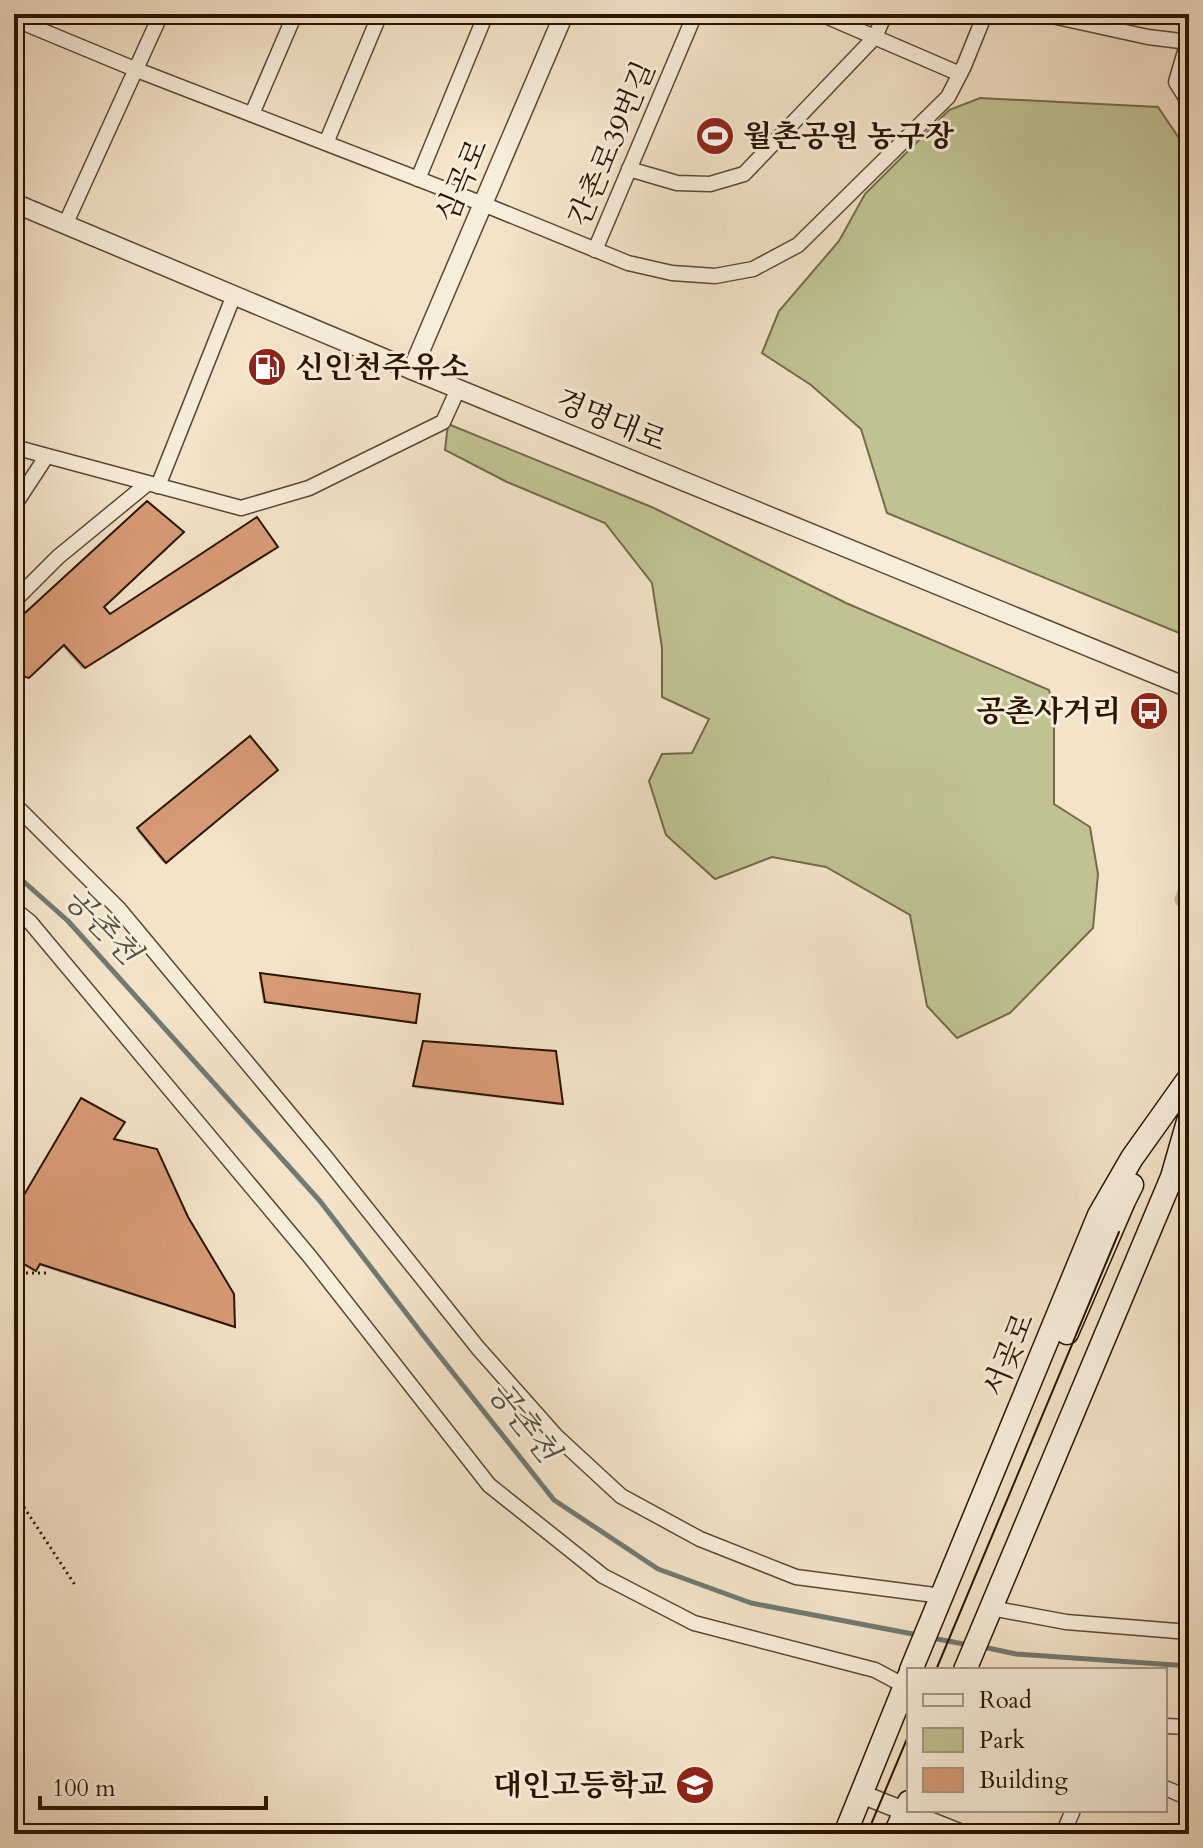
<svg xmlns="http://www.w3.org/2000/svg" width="1203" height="1848" viewBox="0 0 1203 1848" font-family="Cardo,'Noto Serif KR',serif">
<rect width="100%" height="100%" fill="#f3e3c8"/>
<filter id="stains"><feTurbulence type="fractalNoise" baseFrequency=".0025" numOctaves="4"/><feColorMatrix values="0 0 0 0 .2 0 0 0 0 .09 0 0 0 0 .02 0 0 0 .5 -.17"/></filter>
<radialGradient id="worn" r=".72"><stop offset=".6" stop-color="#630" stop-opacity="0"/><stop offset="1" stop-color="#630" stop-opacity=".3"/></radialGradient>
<g fill="#c0c292" stroke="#756b49" stroke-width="2">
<polygon points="980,98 1158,107 1189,153 1189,637 887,513 861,429 811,385 762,353 779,311 839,241 865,194 949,110"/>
<polygon points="448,424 654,508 846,603 1049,690 1054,710 1054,804 1090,827 1098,874 1093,928 1010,1013 957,1038 927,1006 910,915 826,867 772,857 715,879 666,835 649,781 662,754 692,753 709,719 662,697 662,648 652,583 605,523 507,482 445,450"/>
</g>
<g fill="#0003">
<polygon points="274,548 82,669 61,645 25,678 14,675 14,626 101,607 109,617"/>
<polygon points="250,739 276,770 163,863 137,831"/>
<polygon points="1189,864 1189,910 1177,906 1174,900 1185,868"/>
<polygon points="260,976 417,996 414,1022 412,1023 263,1003 259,977"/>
<polygon points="424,1043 561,1103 559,1105 413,1088"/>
<polygon points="111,1141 233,1326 231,1327 37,1265 33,1271 14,1261 14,1214"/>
</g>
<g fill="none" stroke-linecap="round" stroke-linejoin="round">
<g stroke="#707972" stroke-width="5">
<polyline points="14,873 68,921 320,1201 423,1335 554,1500 658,1569 751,1603 918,1635"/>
<polyline points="932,1638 969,1645"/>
<polyline points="983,1647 1016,1654 1189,1666"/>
</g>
</g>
<g fill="#d89b77" stroke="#2a1400" stroke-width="2">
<polygon points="147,501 184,532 104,607 110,614 257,517 278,547 85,668 64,645 29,678 14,674 14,623"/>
<polygon points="250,736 278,770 166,863 137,828"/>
<polygon points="260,973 420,994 416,1023 265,1002"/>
<polygon points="423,1041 556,1051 563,1104 413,1086"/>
<polygon points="81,1098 125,1122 114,1139 157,1149 188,1217 234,1294 235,1327 40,1264 36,1271 14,1258 14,1212"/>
</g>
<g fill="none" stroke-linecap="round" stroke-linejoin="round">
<g stroke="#5c4832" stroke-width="17">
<g id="minor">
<polyline points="821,14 960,74"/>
<polyline points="1043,14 1148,37 1189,42"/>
<polyline points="14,19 137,70 483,204 628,263 672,273 715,276 753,269 798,245 948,97 964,66 985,14"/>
<polyline points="1189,38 1176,82 1189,103"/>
<polyline points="252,114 295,14"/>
<polyline points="326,143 380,14"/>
<polyline points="629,169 677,183 710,184 744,174 875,37 885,14"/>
<polyline points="418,179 486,14"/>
<polyline points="65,225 161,14"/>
<polyline points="595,250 695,14"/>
<polyline points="14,447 241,508 309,488 443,422 458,389"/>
<polyline points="158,486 234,295"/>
<polyline points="14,506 46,457"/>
<polyline points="14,601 58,557 147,484"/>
<polyline points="14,804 119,909 323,1154 478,1348 556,1436 621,1496 700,1539 796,1577 942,1596"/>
<polyline points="14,909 30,922 311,1258 489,1485 603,1576 694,1623 875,1670 905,1686"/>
<polyline points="991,1608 1066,1622 1189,1632"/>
<polyline points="1165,1726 1189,1727"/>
<polyline points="1165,1788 1189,1798"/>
<polyline points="1063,1834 1073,1810"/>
</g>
</g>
<g stroke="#5c4832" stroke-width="21">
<g id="tertiary">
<polyline points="14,203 412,370 1189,688"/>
<polyline points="412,370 564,14"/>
<polyline points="861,1794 962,1834"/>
</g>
</g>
<g stroke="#2a1400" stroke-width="25">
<g id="secondary">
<polyline points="1067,1333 1124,1201 1132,1185"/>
<polyline points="911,1670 1099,1215 1132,1158 1189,1078"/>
<polyline points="965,1670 1172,1177 1189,1118"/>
<polyline points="845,1834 909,1676"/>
<polyline points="895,1834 909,1802"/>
</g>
</g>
<g stroke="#2a1400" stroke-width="3" stroke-dasharray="2 4" stroke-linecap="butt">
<polyline points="14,1273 46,1273"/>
<polyline points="14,1492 75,1585"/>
</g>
<use href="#minor" stroke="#f7eddb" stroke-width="14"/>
<use href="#tertiary" stroke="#f7eddb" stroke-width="18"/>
<use href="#secondary" stroke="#f7eddb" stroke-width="22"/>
<g stroke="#2a1400" stroke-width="2">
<polyline points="936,1670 1119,1232"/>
<polyline points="867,1834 909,1734"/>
</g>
</g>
<defs>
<g id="stadium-disc" transform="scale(2)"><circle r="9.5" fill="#8f2418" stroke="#f7eddb"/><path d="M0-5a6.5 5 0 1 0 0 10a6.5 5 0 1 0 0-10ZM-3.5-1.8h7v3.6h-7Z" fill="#fff"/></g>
<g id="fuel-disc" transform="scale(2)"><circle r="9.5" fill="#8f2418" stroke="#f7eddb"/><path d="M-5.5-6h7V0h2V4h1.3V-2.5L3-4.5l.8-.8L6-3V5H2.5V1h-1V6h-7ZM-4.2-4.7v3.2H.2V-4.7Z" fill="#fff"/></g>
<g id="bus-disc" transform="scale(2)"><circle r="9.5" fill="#8f2418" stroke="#f7eddb"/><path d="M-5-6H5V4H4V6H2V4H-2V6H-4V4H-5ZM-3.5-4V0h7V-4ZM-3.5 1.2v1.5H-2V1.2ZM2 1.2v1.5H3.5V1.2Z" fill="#fff"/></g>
<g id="school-disc" transform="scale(2)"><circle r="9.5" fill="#8f2418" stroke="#f7eddb"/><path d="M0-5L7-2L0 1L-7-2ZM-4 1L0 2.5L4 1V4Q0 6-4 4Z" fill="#fff"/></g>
</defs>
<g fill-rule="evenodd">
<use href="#stadium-disc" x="715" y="136"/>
<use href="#fuel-disc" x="267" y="367"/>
<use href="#bus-disc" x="1149" y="711"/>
<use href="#school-disc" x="695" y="1785"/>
</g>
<g text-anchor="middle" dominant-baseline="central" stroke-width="6" stroke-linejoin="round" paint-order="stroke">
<g font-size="30" font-weight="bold" fill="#2a1400" stroke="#f7eddb" text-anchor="start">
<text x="743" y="136">월촌공원 농구장</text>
<text x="295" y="367">신인천주유소</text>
<text x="1121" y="711" text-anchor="end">공촌사거리</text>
<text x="667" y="1785" text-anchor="end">대인고등학교</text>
</g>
<g font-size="30" fill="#2a1400" stroke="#f7eddb">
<text transform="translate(612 144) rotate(-67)">간촌로39번길</text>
<text transform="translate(462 181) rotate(-67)">심곡로</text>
<text transform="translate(611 421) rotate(22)">경명대로</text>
<text transform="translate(1009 1355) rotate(-68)">서곶로</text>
</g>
<g font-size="32" font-style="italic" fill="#534f42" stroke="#f7eddb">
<text transform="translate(102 926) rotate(46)">공촌천</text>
<text transform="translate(523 1422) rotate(52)">공촌천</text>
</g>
</g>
<rect width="1203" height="1848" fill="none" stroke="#f3e3c8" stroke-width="48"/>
<rect x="16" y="16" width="1171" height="1816" fill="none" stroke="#2a1400" stroke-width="4"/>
<rect x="24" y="24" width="1155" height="1800" fill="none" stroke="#2a1400" stroke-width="2"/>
<rect x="907" y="1668" width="260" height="144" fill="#f7eddb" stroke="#a59683" stroke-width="2"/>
<rect x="923" y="1694" width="40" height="12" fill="#f7eddb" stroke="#a59683" stroke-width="2"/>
<text x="979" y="1708" font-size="24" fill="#2a1400">Road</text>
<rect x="923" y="1728" width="40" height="24" fill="#c0c292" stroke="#a59683" stroke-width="2"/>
<text x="979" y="1748" font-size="24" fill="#2a1400">Park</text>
<rect x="923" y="1768" width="40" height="24" fill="#d89b77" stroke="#a59683" stroke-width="2"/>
<text x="979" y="1788" font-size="24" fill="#2a1400">Building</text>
<path d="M40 1796v12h226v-12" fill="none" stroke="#2a1400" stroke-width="4"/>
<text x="52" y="1796" font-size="24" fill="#2a1400" stroke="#f7eddb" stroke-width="6" paint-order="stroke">100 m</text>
<rect width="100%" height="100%" filter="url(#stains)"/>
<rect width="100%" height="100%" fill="url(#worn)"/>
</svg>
